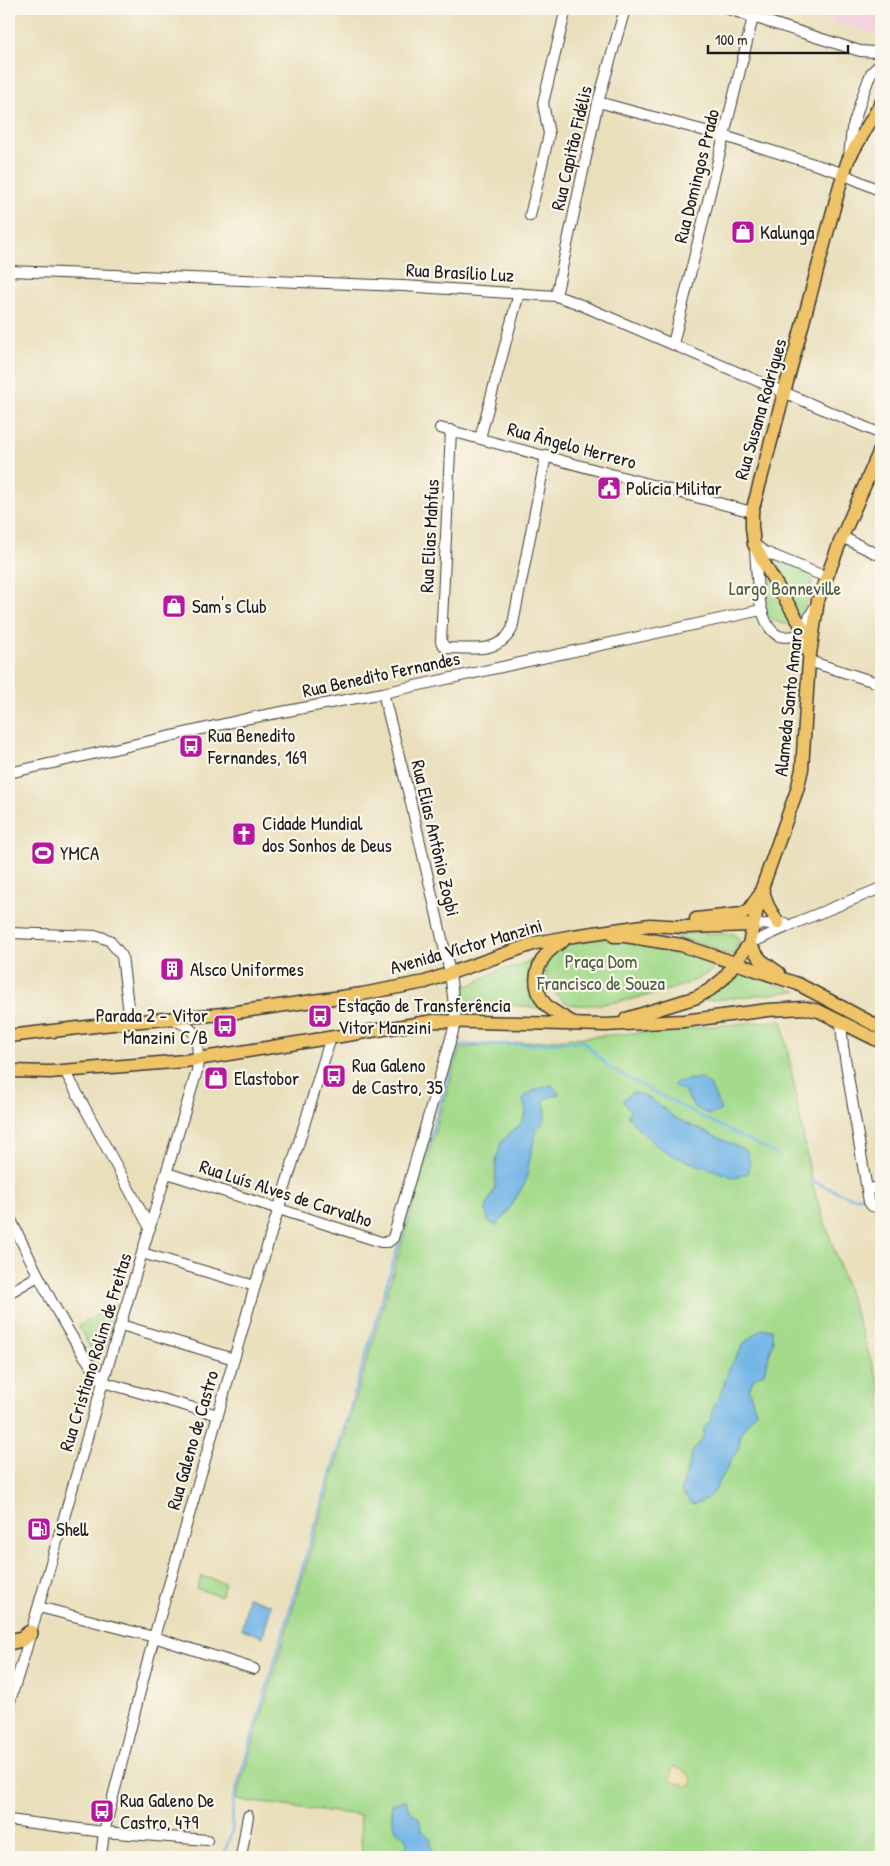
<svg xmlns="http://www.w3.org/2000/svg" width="890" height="1866" viewBox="0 0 890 1866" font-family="'Patrick Hand',sans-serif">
<rect width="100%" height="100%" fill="#fbf7ec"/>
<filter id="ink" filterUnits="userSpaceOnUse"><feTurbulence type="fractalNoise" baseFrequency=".02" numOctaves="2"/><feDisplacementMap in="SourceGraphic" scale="10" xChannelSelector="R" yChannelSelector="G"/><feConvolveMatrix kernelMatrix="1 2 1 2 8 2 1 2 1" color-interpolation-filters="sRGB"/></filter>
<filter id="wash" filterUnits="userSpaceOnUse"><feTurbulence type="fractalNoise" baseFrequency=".0096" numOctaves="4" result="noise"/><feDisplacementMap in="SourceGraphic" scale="20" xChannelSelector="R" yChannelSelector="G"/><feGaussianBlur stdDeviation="1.12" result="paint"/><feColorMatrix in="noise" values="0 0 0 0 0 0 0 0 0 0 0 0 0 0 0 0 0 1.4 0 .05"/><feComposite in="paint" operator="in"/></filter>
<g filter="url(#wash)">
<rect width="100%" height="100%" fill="#e9dfbb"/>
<polygon fill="#f4cfdc" points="781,9 881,9 881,35"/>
<g fill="#a3da8b" stroke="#607b54">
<path d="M 757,551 L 814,573 C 810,589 806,631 780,623 C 773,621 766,615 763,608 C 759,601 758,562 757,551 Z"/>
<polygon points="685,933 735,934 739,940 733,955 702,944 670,935"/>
<path d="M 590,939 C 637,939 670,946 714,962 C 714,964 714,967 712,969 C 699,988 587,1013 567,1003 C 559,999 555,993 551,986 C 531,957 567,943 590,939 Z"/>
<path d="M 533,959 C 526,981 532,988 542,1008 L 464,1001 L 461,990 L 499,970 L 516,967 Z"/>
<polygon points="736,971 797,991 687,1003"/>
<polygon points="782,1020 812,1184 881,1390 881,1857 362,1857 360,1815 236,1800 460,1048"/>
<polygon points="117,1304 105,1349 99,1354 93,1353 78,1326"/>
<polygon points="201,1576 225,1583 221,1596 197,1589"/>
</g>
<path fill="#eeda9e" stroke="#857b5d" d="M 673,1767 C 682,1768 693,1775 692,1785 L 687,1787 L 681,1783 L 678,1784 L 671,1781 L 670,1776 Z"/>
<g fill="#72b5e7" stroke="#476882">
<polygon points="700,1078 710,1085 721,1110 710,1115 694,1107 685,1092 673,1085 676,1082"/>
<polygon points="552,1085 559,1094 543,1100 546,1111 544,1122 536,1130 525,1183 504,1218 496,1225 488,1222 486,1209 495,1187 496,1161 500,1146 502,1141 521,1123 526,1113 523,1098 534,1090"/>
<path d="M 633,1092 L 653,1100 L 675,1118 L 747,1151 L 750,1164 L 748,1173 L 735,1178 C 710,1167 682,1163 659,1147 C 647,1139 637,1126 628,1117 L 630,1110 L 623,1102 L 625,1098 Z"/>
<polygon points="761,1329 772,1329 773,1342 764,1373 753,1379 749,1390 756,1411 741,1432 739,1447 712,1495 701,1502 692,1504 681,1492 692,1453 703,1438 704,1428 711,1420 714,1405 721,1394 729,1369 745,1342"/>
<polygon points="248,1597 271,1605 263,1637 242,1629"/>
<polygon points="406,1800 409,1810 419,1818 422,1830 431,1839 431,1848 440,1857 405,1857 407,1842 404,1836 396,1830 392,1818 391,1804"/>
</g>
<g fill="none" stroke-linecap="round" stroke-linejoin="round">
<g stroke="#72b5e7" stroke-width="2.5">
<polyline points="812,1181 850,1197 865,1197"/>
<polyline points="870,1197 881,1196"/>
<polyline points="223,1857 232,1831 233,1801 458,1045 532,1044 583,1041 611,1069 689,1110 776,1154"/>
</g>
</g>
</g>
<g filter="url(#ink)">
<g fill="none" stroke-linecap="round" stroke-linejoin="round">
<g stroke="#3b3934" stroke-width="12">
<g id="minor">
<polyline points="728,9 860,51 874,52 881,50"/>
<polyline points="598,102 724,136 836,171 881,191"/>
<polyline points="849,157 852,129 862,97 871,73 881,63"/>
<polyline points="530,216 549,134 543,103 566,9"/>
<polyline points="9,271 403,286 556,296 574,302 881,434"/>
<polyline points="556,296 598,102 625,9"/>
<polyline points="673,344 755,9"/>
<polyline points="440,428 752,512"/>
<path d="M 451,430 L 441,642 L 446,648 C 471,648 499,654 512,629 L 546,455"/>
<polyline points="480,438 519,293"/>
<polyline points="842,537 881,556"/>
<polyline points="755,545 765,552 826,577"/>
<path d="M 755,550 C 757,572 756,625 779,636 C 784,638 790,636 795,636 L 803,629 L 815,607"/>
<polyline points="809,661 881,684"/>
<polyline points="9,773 250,718 383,693 761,610"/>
<polyline points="753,925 785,923"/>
<polyline points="9,933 98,936 109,940 122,956 130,1022"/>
<polyline points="749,944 793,924 881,888"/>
<polyline points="841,1022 843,1046 869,1202 872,1206 881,1208"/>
<polyline points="65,1071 150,1228"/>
<polyline points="167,1173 381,1242 388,1242 393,1238 456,1021 450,973 410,799 383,693"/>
<polyline points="868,1189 881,1187"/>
<path d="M 9,1216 C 37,1273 64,1332 103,1382"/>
<polyline points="142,1253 255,1286"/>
<polyline points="9,1293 38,1276"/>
<polyline points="121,1325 234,1359"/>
<polyline points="103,1382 218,1415"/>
<polyline points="39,1607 154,1637 254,1669"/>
<path d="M 9,1704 L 25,1653 L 103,1382 L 197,1071 C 198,1062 199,1042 194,1034 C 191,1027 180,1023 174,1019"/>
<polyline points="9,1820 104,1832 207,1840"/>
<polyline points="101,1857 104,1832 154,1637 255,1286 331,1037"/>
<polyline points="241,1857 248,1816"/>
</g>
</g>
<g stroke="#3b3934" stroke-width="15">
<g id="major">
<polyline points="807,650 803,629 766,567 754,544 752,527 752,512 840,185 848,160 881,103"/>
<polyline points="762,888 768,906 778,923"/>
<polyline points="696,919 742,914 749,910 758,897"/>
<polyline points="614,936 625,936 681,945 798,984 881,1028"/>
<path d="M 563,941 C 539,954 527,980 545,1004 C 552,1012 566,1018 575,1024"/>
<polyline points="749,944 761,960 779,973"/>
<polyline points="626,1019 697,997 711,989 723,979 749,944 762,888 797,790 802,769 809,661 818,600 842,537 881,448"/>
<polyline points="9,1036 130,1022 223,1014 362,994 425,982 536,943 573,936 650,925 685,927 753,925"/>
<polyline points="9,1071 50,1072 185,1061 434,1021 605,1025 684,1021 768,1010 804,1008 819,1011 881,1042"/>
</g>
</g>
<g stroke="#3b3934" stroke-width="18">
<polyline id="highway" points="9,1642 22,1639 30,1633"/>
</g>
<use href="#minor" stroke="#fff" stroke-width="10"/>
<use href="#major" stroke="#efc469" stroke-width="12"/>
<use href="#highway" stroke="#efc469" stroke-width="15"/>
</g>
</g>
<defs>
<g id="shop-square" transform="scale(1.25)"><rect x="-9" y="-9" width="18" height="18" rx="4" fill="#b5179e" stroke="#fbf7ec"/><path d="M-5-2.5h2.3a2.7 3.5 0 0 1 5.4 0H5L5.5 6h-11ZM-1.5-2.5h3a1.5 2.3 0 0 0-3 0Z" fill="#fff"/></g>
<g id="civic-square" transform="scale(1.25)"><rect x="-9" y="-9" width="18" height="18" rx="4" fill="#b5179e" stroke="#fbf7ec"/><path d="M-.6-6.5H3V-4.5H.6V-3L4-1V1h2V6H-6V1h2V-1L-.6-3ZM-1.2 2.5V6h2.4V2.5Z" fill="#fff"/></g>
<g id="bus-square" transform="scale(1.25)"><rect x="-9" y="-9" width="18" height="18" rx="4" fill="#b5179e" stroke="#fbf7ec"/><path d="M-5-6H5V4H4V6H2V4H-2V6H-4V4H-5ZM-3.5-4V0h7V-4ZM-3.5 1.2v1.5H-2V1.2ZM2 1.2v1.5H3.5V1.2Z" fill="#fff"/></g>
<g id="church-square" transform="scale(1.25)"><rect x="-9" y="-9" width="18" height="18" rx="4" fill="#b5179e" stroke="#fbf7ec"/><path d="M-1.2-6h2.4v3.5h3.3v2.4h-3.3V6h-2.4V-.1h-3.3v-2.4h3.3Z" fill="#fff"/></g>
<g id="stadium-square" transform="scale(1.25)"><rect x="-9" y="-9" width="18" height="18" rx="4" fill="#b5179e" stroke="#fbf7ec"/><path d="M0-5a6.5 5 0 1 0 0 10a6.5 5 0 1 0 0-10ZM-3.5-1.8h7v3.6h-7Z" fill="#fff"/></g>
<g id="building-square" transform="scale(1.25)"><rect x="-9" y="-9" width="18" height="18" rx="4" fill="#b5179e" stroke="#fbf7ec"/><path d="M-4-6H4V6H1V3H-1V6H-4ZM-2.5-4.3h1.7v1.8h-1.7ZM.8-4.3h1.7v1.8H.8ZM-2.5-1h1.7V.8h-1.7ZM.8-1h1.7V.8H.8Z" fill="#fff"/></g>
<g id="fuel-square" transform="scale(1.25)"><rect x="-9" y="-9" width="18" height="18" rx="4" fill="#b5179e" stroke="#fbf7ec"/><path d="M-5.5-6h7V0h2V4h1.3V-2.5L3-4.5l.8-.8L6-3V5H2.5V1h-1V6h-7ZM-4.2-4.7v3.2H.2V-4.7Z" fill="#fff"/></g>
</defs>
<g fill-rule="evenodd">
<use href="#shop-square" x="743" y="232"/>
<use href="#civic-square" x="609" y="488"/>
<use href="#shop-square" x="174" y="606"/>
<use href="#bus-square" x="191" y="746"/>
<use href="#church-square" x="244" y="834"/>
<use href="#stadium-square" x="43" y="853"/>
<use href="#building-square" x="172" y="969"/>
<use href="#bus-square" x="320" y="1016"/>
<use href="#bus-square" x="225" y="1026"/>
<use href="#bus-square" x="334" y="1076"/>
<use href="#shop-square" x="216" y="1078"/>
<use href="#fuel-square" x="39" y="1529"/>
<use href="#bus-square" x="102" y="1811"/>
</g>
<g text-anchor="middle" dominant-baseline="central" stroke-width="4.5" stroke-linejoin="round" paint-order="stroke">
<g font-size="19" fill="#1c1c1c" stroke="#fbf7ec">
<text transform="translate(571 148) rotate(-77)">Rua Capitão Fidélis</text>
<text transform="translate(696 176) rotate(-76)">Rua Domingos Prado</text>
<text transform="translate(460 272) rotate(3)">Rua Brasílio Luz</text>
<text transform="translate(760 409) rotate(-74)">Rua Susana Rodrigues</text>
<text transform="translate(572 445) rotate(15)">Rua Ângelo Herrero</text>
<text transform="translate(429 536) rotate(-87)">Rua Elias Mahfus</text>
<text transform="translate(381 674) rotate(-12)">Rua Benedito Fernandes</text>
<text transform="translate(788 702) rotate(-84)">Alameda Santo Amaro</text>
<text transform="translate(436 838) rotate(77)">Rua Elias Antônio Zogbi</text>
<text transform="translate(466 946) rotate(-16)">Avenida Víctor Manzini</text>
<text transform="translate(286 1193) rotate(18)">Rua Luís Alves de Carvalho</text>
<text transform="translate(95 1352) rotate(-73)">Rua Cristiano Rolim de Freitas</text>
<text transform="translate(192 1440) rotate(-74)">Rua Galeno de Castro</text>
</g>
<g font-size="19" fill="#1c1c1c" stroke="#fbf7ec" text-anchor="start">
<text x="760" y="232">Kalunga</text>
<text x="626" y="488">Polícia Militar</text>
<text x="192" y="606">Sam's Club</text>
<text x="208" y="735">Rua Benedito<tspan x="208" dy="22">Fernandes, 169</tspan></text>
<text x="262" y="823">Cidade Mundial<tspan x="262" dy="22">dos Sonhos de Deus</tspan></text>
<text x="60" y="853">YMCA</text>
<text x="190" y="969">Alsco Uniformes</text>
<text x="338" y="1005">Estação de Transferência<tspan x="338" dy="22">Vitor Manzini</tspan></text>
<text x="208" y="1015" text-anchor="end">Parada 2 - Vitor<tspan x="208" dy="22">Manzini C/B</tspan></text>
<text x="352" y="1065">Rua Galeno<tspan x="352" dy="22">de Castro, 35</tspan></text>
<text x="234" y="1078">Elastobor</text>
<text x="56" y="1529">Shell</text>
<text x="120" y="1800">Rua Galeno De<tspan x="120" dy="22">Castro, 479</tspan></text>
</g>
<g font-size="19" fill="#4b5e43" stroke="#fbf7ec">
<text x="785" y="588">Largo Bonneville</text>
<text x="601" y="961">Praça Dom<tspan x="601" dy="22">Francisco de Souza</tspan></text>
</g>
</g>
<rect width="890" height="1866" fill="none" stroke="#fbf7ec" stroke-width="30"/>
<path d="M708 45v8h140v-8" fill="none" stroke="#1c1c1c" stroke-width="2.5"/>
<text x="715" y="45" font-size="15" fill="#1c1c1c" stroke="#fbf7ec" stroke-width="4" paint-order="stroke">100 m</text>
</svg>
